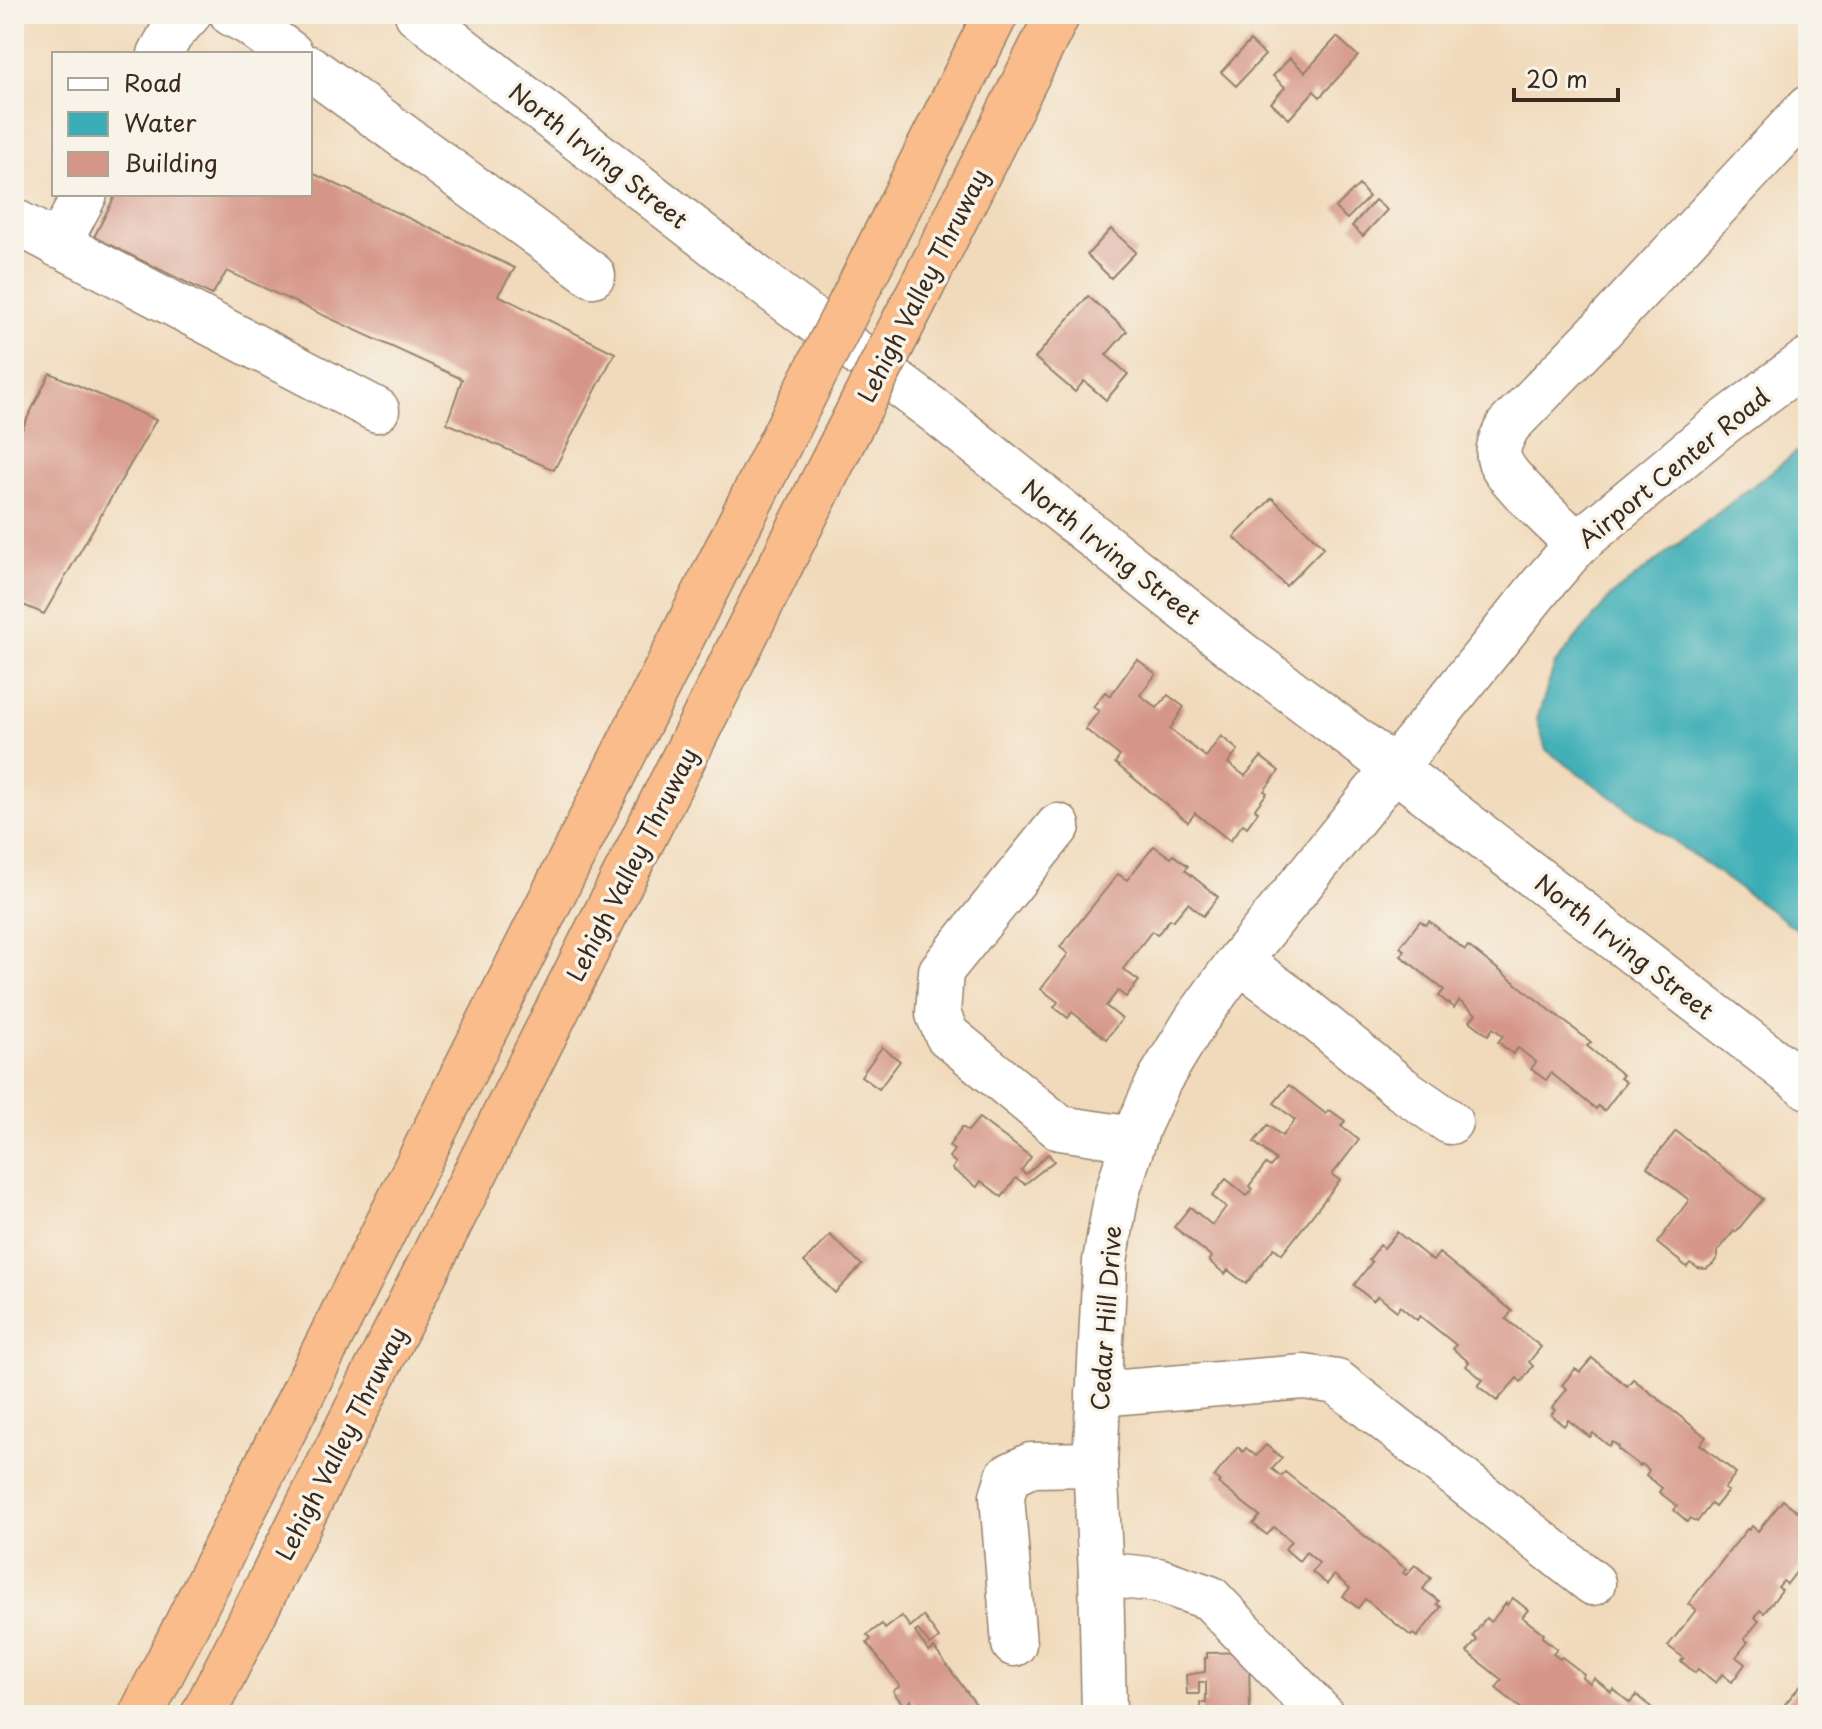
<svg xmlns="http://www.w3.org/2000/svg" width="1822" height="1729" viewBox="0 0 1822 1729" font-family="'Playpen Sans',sans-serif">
<rect width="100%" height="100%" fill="#f7f3e8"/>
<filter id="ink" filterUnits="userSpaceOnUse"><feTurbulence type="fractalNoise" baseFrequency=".0125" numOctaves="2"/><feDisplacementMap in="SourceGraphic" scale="16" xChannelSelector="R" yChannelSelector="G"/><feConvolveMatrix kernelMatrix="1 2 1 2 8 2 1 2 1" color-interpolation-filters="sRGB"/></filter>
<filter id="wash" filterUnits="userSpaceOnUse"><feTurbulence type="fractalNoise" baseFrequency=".006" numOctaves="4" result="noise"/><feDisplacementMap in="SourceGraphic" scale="32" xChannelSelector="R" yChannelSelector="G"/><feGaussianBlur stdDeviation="1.8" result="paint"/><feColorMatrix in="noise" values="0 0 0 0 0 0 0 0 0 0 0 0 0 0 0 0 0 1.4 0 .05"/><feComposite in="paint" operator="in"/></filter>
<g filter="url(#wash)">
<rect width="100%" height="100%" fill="#f1dabb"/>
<polygon fill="#3badb6" stroke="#3b6c6a" stroke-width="2" points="1808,443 1808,937 1546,750 1537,719 1555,664 1611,596"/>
<g id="blocks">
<g fill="#d59688">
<polygon points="1337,37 1358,56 1320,97 1314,91 1289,119 1271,103 1285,87 1273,76 1290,58 1305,72"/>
<polygon points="1250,41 1265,55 1236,86 1221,72"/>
<polygon points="310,172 515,268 498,295 615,353 554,470 447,423 462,379 227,271 212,295 94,237 116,194 310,194"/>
<polygon points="1359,185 1369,197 1347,219 1335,208"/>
<polygon points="1375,200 1387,210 1363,236 1352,226"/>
<polygon points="1111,229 1136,252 1111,278 1087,255"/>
<polygon points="1088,296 1127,331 1106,355 1128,374 1106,400 1084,381 1075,392 1035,358"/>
<polygon points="50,373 156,420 44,614 14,601 14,437 17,439"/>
<polygon points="1272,498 1324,547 1286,586 1234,537"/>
<polygon points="1137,659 1156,674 1140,695 1157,708 1168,695 1184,707 1170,729 1206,757 1221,736 1238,750 1228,763 1245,776 1261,757 1279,771 1264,791 1267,793 1255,809 1258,812 1247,827 1243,824 1230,841 1195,813 1188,822 1115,763 1120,756 1085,729 1099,711 1093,707 1105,692 1110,696"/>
<polygon points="1154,846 1171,858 1173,855 1188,866 1185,870 1218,897 1203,916 1188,903 1173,921 1170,919 1157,935 1152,931 1123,969 1139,981 1126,997 1118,991 1106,1006 1122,1019 1106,1039 1072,1012 1068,1018 1054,1007 1058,1002 1041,989 1068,954 1060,947 1118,874 1127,880"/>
<polygon points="1420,921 1426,925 1429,921 1465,950 1468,946 1591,1042 1587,1046 1623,1075 1620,1078 1626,1082 1604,1111 1598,1106 1596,1109 1551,1073 1546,1080 1531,1069 1536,1062 1518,1048 1513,1054 1498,1042 1503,1036 1493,1028 1488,1035 1470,1021 1476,1014 1459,1001 1454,1008 1439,996 1444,990 1401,956 1405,951 1400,947"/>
<polygon points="882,1047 900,1061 879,1089 861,1076"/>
<polygon points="1289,1085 1326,1114 1330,1110 1345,1121 1341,1126 1359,1140 1332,1175 1340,1180 1282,1254 1274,1248 1246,1284 1228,1270 1225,1274 1209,1261 1212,1257 1174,1227 1190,1207 1212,1225 1226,1207 1212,1196 1226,1179 1247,1196 1252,1189 1249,1186 1266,1164 1270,1167 1276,1160 1254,1142 1268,1125 1282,1136 1295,1120 1274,1103"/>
<polygon points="979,1118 1031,1157 1021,1171 1026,1174 1048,1154 1054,1161 1025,1184 1016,1178 1002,1197 981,1181 977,1187 952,1169 956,1163 949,1157 954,1150 949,1146 962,1127 968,1131"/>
<polygon points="1676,1131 1763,1199 1736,1232 1734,1231 1717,1252 1717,1258 1713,1264 1706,1269 1698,1268 1690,1263 1687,1267 1657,1243 1689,1200 1647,1167"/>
<polygon points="1397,1232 1433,1261 1439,1253 1512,1311 1506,1319 1541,1347 1529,1362 1533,1366 1521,1382 1517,1378 1497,1401 1478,1386 1483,1380 1466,1366 1469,1362 1453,1349 1456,1345 1420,1316 1417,1320 1400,1306 1397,1311 1378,1296 1373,1301 1354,1285 1372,1262 1369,1260 1380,1245 1384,1248"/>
<polygon points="830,1235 862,1265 835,1293 804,1262"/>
<polygon points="1592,1358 1627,1386 1633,1379 1706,1437 1700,1444 1736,1473 1724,1489 1728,1491 1715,1507 1711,1504 1697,1522 1691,1518 1688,1522 1674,1510 1677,1506 1659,1492 1662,1488 1646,1475 1649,1470 1642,1464 1640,1466 1618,1449 1619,1447 1613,1442 1609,1446 1593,1433 1590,1437 1568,1420 1564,1426 1551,1415 1555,1410 1552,1408 1567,1389 1562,1385 1575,1369 1580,1372"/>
<polygon points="1266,1445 1282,1458 1272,1469 1281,1476 1285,1472 1406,1569 1403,1573 1406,1575 1415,1565 1431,1578 1423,1589 1439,1601 1437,1604 1441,1607 1417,1637 1413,1634 1411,1636 1365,1599 1358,1608 1343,1596 1350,1588 1334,1575 1327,1584 1312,1572 1319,1563 1306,1552 1299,1561 1285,1549 1291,1541 1274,1527 1267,1535 1253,1524 1260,1516 1218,1483 1220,1481 1214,1477 1238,1447 1243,1452 1246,1448 1256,1456"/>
<polygon points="1783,1500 1800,1513 1804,1507 1808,1510 1808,1566 1803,1563 1787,1584 1783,1581 1778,1587 1782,1590 1764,1613 1760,1610 1754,1617 1759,1621 1744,1639 1748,1642 1736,1657 1745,1664 1732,1682 1722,1674 1716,1683 1698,1669 1695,1673 1681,1661 1684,1658 1668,1646 1696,1610 1688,1604 1747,1529 1749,1530 1752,1526 1758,1531"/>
<polygon points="1513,1598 1528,1610 1522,1617 1544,1634 1542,1637 1557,1649 1553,1654 1560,1659 1562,1657 1584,1674 1582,1677 1590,1683 1594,1678 1611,1692 1613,1689 1630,1703 1637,1695 1652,1708 1646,1715 1529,1715 1496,1688 1502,1680 1467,1652 1477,1640 1473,1636 1486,1618 1491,1622 1506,1603 1507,1605"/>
<polygon points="902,1616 910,1627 923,1616 939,1638 930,1645 918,1630 915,1632 929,1652 934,1648 984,1715 923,1715 911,1700 904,1706 893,1691 900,1686 867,1643 871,1639 867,1635 882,1624 885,1629"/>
<polygon points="1245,1652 1249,1657 1250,1712 1257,1711 1257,1715 1201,1715 1200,1703 1206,1703 1206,1682 1199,1682 1199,1694 1187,1694 1186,1675 1205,1672 1205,1658 1207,1658 1207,1653"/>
<polygon points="1808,1676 1808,1715 1799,1715 1785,1704"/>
</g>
</g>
</g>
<g filter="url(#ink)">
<use href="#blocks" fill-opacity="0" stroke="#96826c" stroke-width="2"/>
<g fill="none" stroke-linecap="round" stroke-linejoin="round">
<g stroke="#96826c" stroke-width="47">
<g id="minor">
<polyline points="232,14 249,23 291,54"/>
<polyline points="417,14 769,287 939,414 1239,652 1395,769 1808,1087"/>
<polyline points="160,54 171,34 189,14"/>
<polyline points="310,68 593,275"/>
<polyline points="14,221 377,410"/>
<polyline points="58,245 85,194"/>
<path d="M 1577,544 C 1560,527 1507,480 1500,461 C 1495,449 1503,436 1508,426 L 1603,328 L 1808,108"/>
<polyline points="1058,826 941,971 938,1014 947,1035 1060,1128 1134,1139"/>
<polyline points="1239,961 1294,1001 1402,1089 1450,1122"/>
<polyline points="1098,1394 1304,1377 1337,1382 1593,1583"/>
<polyline points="1101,1574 1158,1580 1210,1598 1322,1715"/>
<polyline points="1014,1644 1002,1496 1008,1476 1031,1465 1095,1464"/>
<polyline points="1104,1715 1101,1574 1095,1464 1105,1261 1117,1193 1138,1127 1160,1079 1196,1020 1239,961 1541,586 1577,544 1718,427 1808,360"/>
</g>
</g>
<g stroke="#96826c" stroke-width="47">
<g id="highway">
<polyline points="873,259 996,14"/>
<polyline points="918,294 1058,14"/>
<polyline points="141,1715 792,419"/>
<polyline points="203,1715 837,453"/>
</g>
</g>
<use href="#minor" stroke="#fff" stroke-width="44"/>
<use href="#highway" stroke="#f9bc8a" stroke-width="44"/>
<g stroke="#96826c" stroke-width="47" stroke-linecap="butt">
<g id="highway-bridge">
<polyline points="792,419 873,259"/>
<polyline points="837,453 918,294"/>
</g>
</g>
<use href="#highway-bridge" stroke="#f9bc8a" stroke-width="44"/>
</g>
</g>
<g text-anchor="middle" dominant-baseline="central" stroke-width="7" stroke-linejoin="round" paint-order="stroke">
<g font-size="24" fill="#3b2a1e" stroke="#f7f3e8">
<text transform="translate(599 155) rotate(38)">North Irving Street</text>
<text transform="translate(922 285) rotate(-63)">Lehigh Valley Thruway</text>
<text transform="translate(1673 467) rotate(-39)">Airport Center Road</text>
<text transform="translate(1112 551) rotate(38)">North Irving Street</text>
<text transform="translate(631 864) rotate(-63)">Lehigh Valley Thruway</text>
<text transform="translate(1625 946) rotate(38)">North Irving Street</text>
<text transform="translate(1105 1318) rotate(-86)">Cedar Hill Drive</text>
<text transform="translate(340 1443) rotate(-63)">Lehigh Valley Thruway</text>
</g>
</g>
<rect width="1822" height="1729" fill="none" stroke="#f7f3e8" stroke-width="48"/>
<rect x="52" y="52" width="260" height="144" fill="#f7f3e8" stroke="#aca397" stroke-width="2"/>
<rect x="68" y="78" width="40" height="12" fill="#ffffff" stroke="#aca397" stroke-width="2"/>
<text x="124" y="92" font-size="24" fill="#3b2a1e">Road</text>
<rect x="68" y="112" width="40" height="24" fill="#3badb6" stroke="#aca397" stroke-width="2"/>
<text x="124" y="132" font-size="24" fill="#3b2a1e">Water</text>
<rect x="68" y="152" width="40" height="24" fill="#d59688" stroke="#aca397" stroke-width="2"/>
<text x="124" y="172" font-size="24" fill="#3b2a1e">Building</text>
<path d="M1514 88v12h104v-12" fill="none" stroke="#3b2a1e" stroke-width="4"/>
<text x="1526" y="88" font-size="24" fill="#3b2a1e" stroke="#f7f3e8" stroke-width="6" paint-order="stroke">20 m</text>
</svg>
